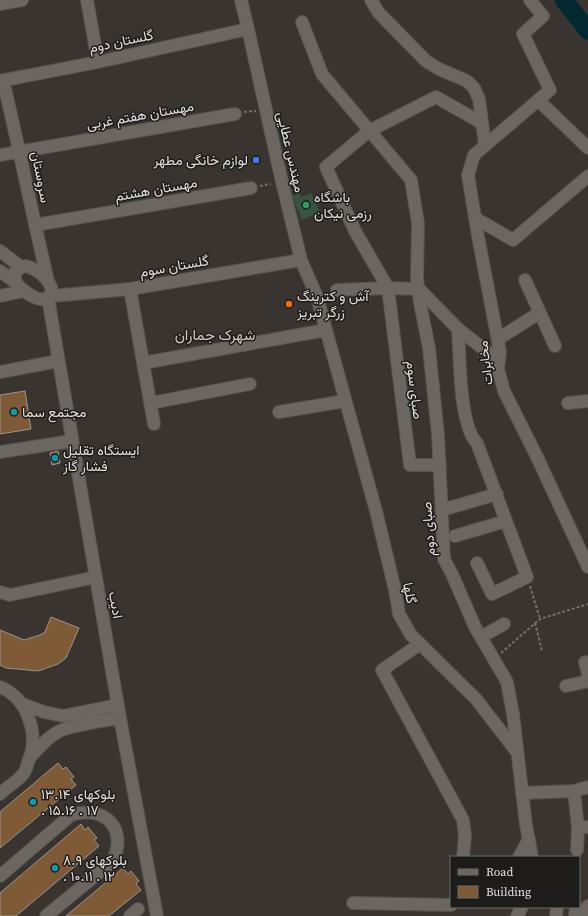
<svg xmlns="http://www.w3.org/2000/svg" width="588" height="916" viewBox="0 0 588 916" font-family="'Source Serif 4',Vazirmatn,serif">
<rect width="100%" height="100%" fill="#39342f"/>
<polygon fill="#375341" points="300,193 301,197 311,193 320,212 302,220 292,196"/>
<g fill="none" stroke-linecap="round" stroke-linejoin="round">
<polyline stroke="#03282f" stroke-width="18" points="564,0 588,31"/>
</g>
<g fill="#7f5a37" stroke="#9b948e">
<polygon points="25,391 31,429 0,434 0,395"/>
<polygon points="58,451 60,463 52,465 50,453"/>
<polygon points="51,617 79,628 66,658 58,664 38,671 6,668 0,665 0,630 24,640 40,635 45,632"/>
<polygon points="58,763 63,769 66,767 74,777 71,779 76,785 0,848 0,812"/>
<polygon points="81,824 85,830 88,827 97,838 94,840 99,846 16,916 0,916 0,893"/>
<polygon points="123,868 128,874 131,871 139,881 136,884 141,890 109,916 66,916"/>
</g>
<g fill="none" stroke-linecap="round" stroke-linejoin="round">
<g stroke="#56524e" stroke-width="14">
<g id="minor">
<polyline points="87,0 98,62"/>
<polyline points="241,0 248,29 282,182 301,260 317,297 376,511 395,590 399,614 411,635 476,699 517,752"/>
<polyline points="371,0 378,12 426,61 439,69 467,81 474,88 479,99 485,145"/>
<polyline points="530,0 543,16 523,34 550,90 474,155 468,175 478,236 500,352 498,369 504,391 538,459 588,567"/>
<polyline points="0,4 22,0"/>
<polyline points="302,22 322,74 411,180 418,223 417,279 420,303 429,348 438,435 444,559 452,574 475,627 507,682 513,714 526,825 532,857"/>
<path d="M 3,80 C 19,147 32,214 48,281"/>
<polyline points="0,81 98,62 248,29"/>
<polyline points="538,100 588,148"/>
<polyline points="0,155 235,114"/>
<polyline points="475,218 513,240 588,176"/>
<polyline points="35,225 251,188"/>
<polyline points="0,251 21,267"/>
<path d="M 26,266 C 37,269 50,279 52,291 C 45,310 23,291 15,282 L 15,272 L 21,267 Z"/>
<polyline points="0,271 15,282"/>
<polyline points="525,280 555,346"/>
<polyline points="130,289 154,424"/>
<polyline points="419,289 458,329 499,361"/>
<polyline points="337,290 388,288 419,289"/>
<polyline points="0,296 24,291"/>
<polyline points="51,296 130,289 301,260"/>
<polyline points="48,298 120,718 157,916"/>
<path d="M 458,329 C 460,355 459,426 477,443 L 527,577 L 492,594 L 477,563"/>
<polyline points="498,339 539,313"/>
<polyline points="143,363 326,330"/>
<polyline points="0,372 58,361"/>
<polyline points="151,403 250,384"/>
<polyline points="568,403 588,401"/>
<polyline points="279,412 345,401"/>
<polyline points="0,452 72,441"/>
<polyline points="440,465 410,465 388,288 355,231 326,167 369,131 436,97 482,123"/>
<polyline points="442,510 497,494"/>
<polyline points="455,536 506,521"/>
<polyline points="0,592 10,595 96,577"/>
<polyline points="481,637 504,624"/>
<polyline points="420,644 382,670 463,820 465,836 463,857"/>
<polyline points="585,662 588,674"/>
<polyline points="566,686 588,681"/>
<path d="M 0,687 C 28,698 40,736 28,762 C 27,766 26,771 23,774 C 18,781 7,787 0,794"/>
<polyline points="22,704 44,712 63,716 118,705"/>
<path d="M 31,756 C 39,748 46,739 56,733 C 68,725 104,721 120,718"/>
<polyline points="574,791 578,828 588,827"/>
<polyline points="522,793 574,791 588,787"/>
<polyline points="577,850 578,828"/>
<polyline points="519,857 529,839"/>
<path d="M 0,876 L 71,815 C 105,804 129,830 112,862 L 46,916"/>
<polyline points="353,903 451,905"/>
<polyline points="130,916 138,909"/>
<polyline points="517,916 522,907"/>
<polyline points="556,916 557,907"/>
<polyline points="575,916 576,907"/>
<polyline points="586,916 588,906"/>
</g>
</g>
<g stroke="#736e6a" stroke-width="2" stroke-dasharray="3 2" stroke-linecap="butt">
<polyline points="244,112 256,111"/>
<polyline points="260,186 271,184"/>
<polyline points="530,586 540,619"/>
<polyline points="535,623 542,651"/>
<polyline points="501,653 540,619 588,604"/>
</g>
<use href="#minor" stroke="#6c6661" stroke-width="12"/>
</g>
<circle fill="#3f7fe0" stroke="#1e1c1a" stroke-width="1.5" cx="256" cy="160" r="4"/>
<circle fill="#2e9e5b" stroke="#1e1c1a" stroke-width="1.5" cx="306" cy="205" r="4"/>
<circle fill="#e8710a" stroke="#1e1c1a" stroke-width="1.5" cx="289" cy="304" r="4"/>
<g fill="#0f9aa8" stroke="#1e1c1a" stroke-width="1.5">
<circle cx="14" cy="412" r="4"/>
<circle cx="55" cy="458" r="4"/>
<circle cx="33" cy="802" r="4"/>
<circle cx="55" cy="868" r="4"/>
</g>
<g text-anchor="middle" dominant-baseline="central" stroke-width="3" stroke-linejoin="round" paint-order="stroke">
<g font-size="14" fill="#e2dedb" stroke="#1e1c1a">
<text transform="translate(121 41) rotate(-12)">گلستان دوم</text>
<text transform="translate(140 115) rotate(-10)">مهستان هفتم غربی</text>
<text transform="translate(291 152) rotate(77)">مهندس عطایی</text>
<text transform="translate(41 177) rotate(79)">سروستان</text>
<text transform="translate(156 189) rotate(-10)">مهستان هشتم</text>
<text transform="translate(174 266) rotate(-10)">گلستان سوم</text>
<text transform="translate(485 363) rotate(-97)">مخابرات</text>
<text transform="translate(415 390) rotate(83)">صبای سوم</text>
<text transform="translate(428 529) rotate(-94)">صبای دوم</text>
<text transform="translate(410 593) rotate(79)">گلها</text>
<text transform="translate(116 605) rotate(80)">ادیب</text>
</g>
<g font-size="14" fill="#e2dedb" stroke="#1e1c1a" text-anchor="start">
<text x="248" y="160" text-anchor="end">لوازم خانگی مطهر</text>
<text x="314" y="197">باشگاه<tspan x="314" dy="16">رزمی نیکان</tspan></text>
<text x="297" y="296">آش و کترینگ<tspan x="297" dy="16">زرگر تبریز</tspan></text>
<text x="22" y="412">مجتمع سما</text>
<text x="63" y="450">ایستگاه تقلیل<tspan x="63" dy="16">فشار گاز</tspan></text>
<text x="41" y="794">بلوکهای ۱۳.۱۴<tspan x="41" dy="16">. ۱۵.۱۶ . ۱۷</tspan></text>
<text x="63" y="860">بلوکهای ۸.۹<tspan x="63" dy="16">. ۱۰.۱۱ . ۱۲</tspan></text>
</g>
<g font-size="15" fill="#d3ccc5" stroke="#1e1c1a">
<text x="215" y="334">شهرک جماران</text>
</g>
</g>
<rect x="450" y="856" width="130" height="52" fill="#1e1c1a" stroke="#6c6a67"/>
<rect x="458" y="869" width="20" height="6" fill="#6c6661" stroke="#6c6a67"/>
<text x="486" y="876" font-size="12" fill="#e2dedb">Road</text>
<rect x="458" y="886" width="20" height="12" fill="#7f5a37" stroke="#6c6a67"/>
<text x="486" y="896" font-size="12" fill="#e2dedb">Building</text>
</svg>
